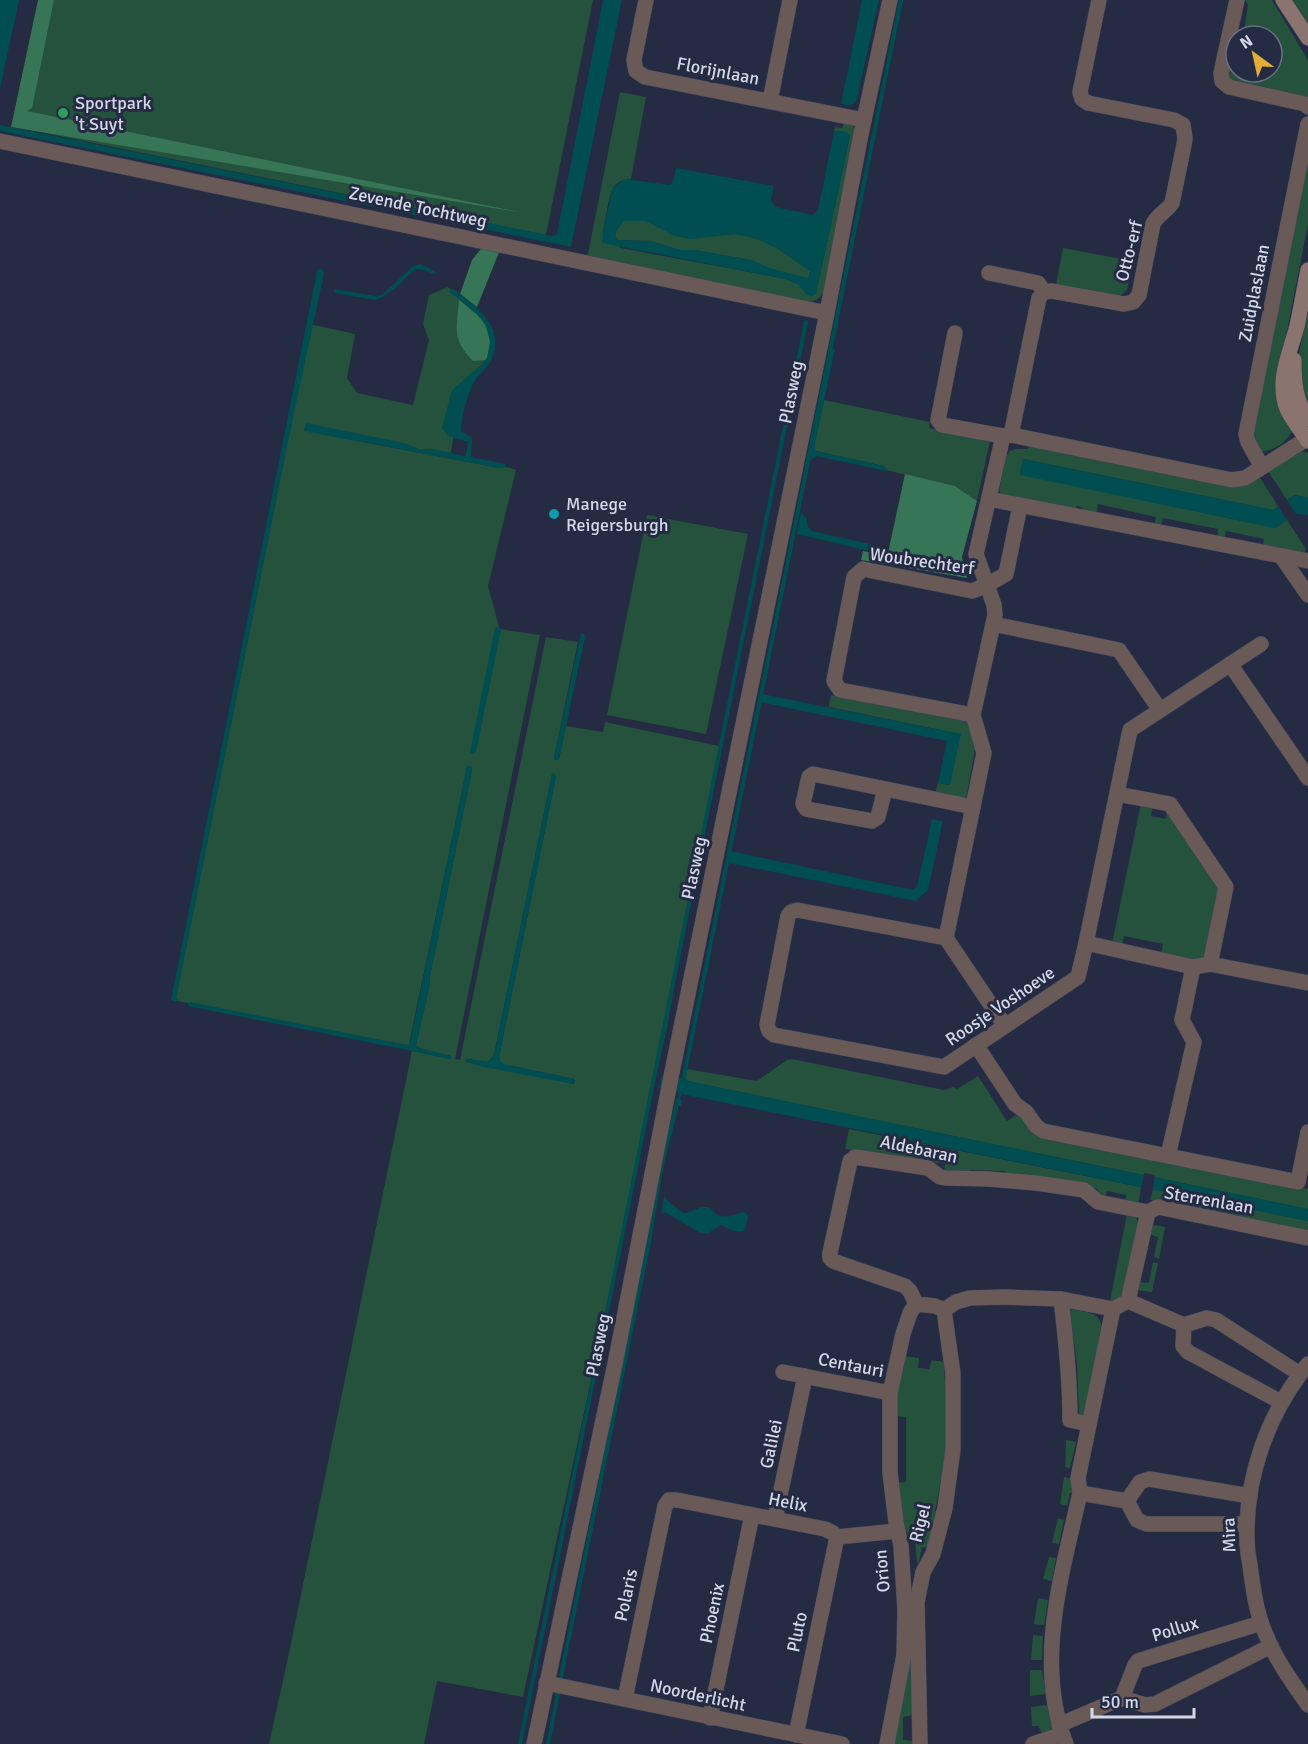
<svg xmlns="http://www.w3.org/2000/svg" width="1308" height="1744" viewBox="0 0 1308 1744" font-family="Signika,sans-serif">
<rect width="100%" height="100%" fill="#242b43"/>
<g fill="#25523c" fill-rule="evenodd">
<polygon points="42,0 593,0 546,235 15,127"/>
<polygon points="1245,0 1272,0 1308,60 1308,97 1225,78 1230,63 1236,60 1236,72 1272,72 1272,36 1243,36 1248,5"/>
<polygon points="1291,0 1308,0 1308,26"/>
<path d="M 620,92 L 646,97 L 631,179 C 625,179 616,182 613,188 C 609,194 605,223 603,232 L 621,248 L 786,279 L 798,284 L 812,296 L 816,293 L 850,136 L 846,132 L 834,131 L 835,127 L 842,128 L 844,123 L 852,125 L 855,130 L 824,290 C 819,301 815,301 804,302 L 587,259 Z"/>
<path d="M 1308,152 L 1308,224 L 1280,367 L 1293,428 C 1289,441 1274,452 1260,451 L 1253,439 L 1252,430 Z"/>
<polygon points="633,220 646,221 668,232 719,235 736,234 755,238 777,248 810,271 808,279 769,268 751,260 694,250 680,250 650,241 617,240 615,237 616,231 623,221"/>
<polygon points="1063,248 1132,261 1127,290 1120,296 1056,285"/>
<path d="M 448,287 L 488,322 L 489,360 L 461,394 L 450,457 L 304,431 L 500,468 L 506,467 L 516,470 L 488,586 L 499,627 L 497,627 L 476,751 L 500,629 L 540,635 L 455,1059 L 460,1060 L 546,637 L 578,642 L 554,758 L 555,760 L 559,759 L 566,726 L 603,732 L 605,722 L 719,746 L 667,1026 L 523,1697 L 437,1681 L 424,1744 L 269,1744 L 289,1653 L 412,1051 L 451,1059 L 451,1056 L 419,1048 L 416,1045 L 429,988 L 430,976 L 472,770 L 471,767 L 467,767 L 409,1044 L 406,1045 L 178,1001 L 176,998 L 291,426 L 310,324 L 355,334 L 347,378 L 357,393 L 413,405 L 429,340 L 423,324 L 429,295 ZM 552,774 L 556,776 L 554,786 L 499,1057 L 500,1061 L 502,1064 L 575,1079 L 574,1084 L 466,1062 L 467,1059 L 488,1062 L 494,1055 Z"/>
<polygon points="1308,311 1308,411 1298,370 1298,358"/>
<polygon points="824,400 930,422 929,428 990,441 977,501 955,486 886,470 884,466 816,451 814,447"/>
<polygon points="1029,445 1259,476 1278,506 1273,510 1023,459 1020,474 1275,528 1287,520 1306,549 1303,557 1262,549 1264,539 1226,531 1224,541 1217,540 1218,529 1163,518 1160,528 1154,527 1156,517 1098,504 1096,515 1083,512 1083,508 1077,506 1075,511 1002,496 999,491 1005,458 1010,451 1015,449 1028,449"/>
<polygon points="1302,451 1308,453 1308,498 1295,495 1287,500 1268,471"/>
<polygon points="647,515 748,534 706,734 607,715"/>
<polygon points="831,695 968,722 975,749 966,800 935,794 938,783 949,785 960,734 829,707"/>
<polygon points="1141,803 1153,806 1151,816 1165,819 1168,809 1220,887 1206,956 1197,962 1161,954 1163,944 1124,936 1122,947 1112,944"/>
<polygon points="792,1059 944,1090 953,1087 957,1089 978,1076 1007,1121 1016,1115 1024,1118 1034,1133 1308,1189 1308,1209 687,1081 685,1078 687,1069 757,1081 787,1060"/>
<polygon points="849,1129 1141,1187 1138,1207 1125,1204 1126,1195 1107,1191 1105,1199 1097,1193 1098,1189 1053,1181 1005,1175 1005,1171 970,1170 969,1175 944,1173 945,1164 845,1149"/>
<polygon points="1153,1189 1308,1221 1308,1233 1150,1200"/>
<polygon points="1127,1214 1135,1216 1139,1223 1123,1296 1110,1301"/>
<polygon points="1150,1224 1165,1227 1159,1259 1154,1257 1158,1237 1148,1234"/>
<polygon points="1153,1262 1158,1263 1152,1292 1137,1290 1139,1282 1149,1283"/>
<path d="M 1070,1309 C 1082,1312 1100,1311 1101,1325 L 1104,1326 L 1084,1417 L 1075,1414 L 1079,1413 L 1077,1365 Z"/>
<polygon points="904,1356 919,1358 918,1368 929,1369 932,1360 944,1362 947,1426 945,1460 935,1511 939,1512 929,1548 922,1547 919,1562 917,1563 915,1542 909,1542 906,1530 902,1531 897,1483 906,1482 906,1417 896,1416 895,1400"/>
<polygon points="1066,1440 1076,1442 1070,1468 1065,1467"/>
<polygon points="1064,1477 1072,1479 1075,1494 1070,1493 1067,1506 1060,1504"/>
<polygon points="1058,1518 1064,1520 1059,1544 1052,1543"/>
<polygon points="1049,1557 1056,1558 1052,1581 1043,1579"/>
<polygon points="1038,1598 1048,1600 1044,1625 1034,1624"/>
<polygon points="1033,1635 1043,1636 1042,1660 1031,1660"/>
<polygon points="908,1662 912,1662 913,1715 903,1717 903,1740 914,1741 914,1744 895,1744 893,1741"/>
<polygon points="1030,1670 1042,1670 1046,1694 1030,1696"/>
<polygon points="1047,1705 1051,1723 1054,1723 1054,1728 1043,1734 1038,1726 1032,1726 1031,1707"/>
</g>
<g fill="#367556">
<polygon points="38,0 54,0 32,108 27,111 524,213 11,127"/>
<polygon points="484,245 500,250 477,307 460,294 472,260"/>
<path d="M 459,299 C 479,315 500,333 486,360 L 473,361 C 451,338 457,329 459,299 Z"/>
<polygon points="905,474 955,486 977,501 962,557 967,578 861,560 863,551 885,555 886,553 888,553"/>
</g>
<g fill="#004e51" fill-rule="evenodd">
<polygon points="0,0 19,0 0,89"/>
<polygon points="603,0 622,0 571,247 0,131 0,125 552,236 557,234"/>
<path d="M 862,0 L 879,0 L 857,99 C 853,107 849,105 841,104 Z"/>
<path d="M 834,131 L 846,132 L 850,136 L 816,294 L 812,296 L 807,295 L 798,284 L 786,279 L 602,243 L 603,232 L 613,187 L 626,179 L 670,185 L 673,181 L 676,168 L 774,186 L 771,200 L 776,207 L 813,215 L 818,210 ZM 623,221 L 646,221 L 674,236 L 692,239 L 736,234 L 755,238 L 777,248 L 810,271 L 808,278 L 769,268 L 751,260 L 694,250 L 680,250 L 650,241 L 617,240 L 615,236 L 616,231 Z"/>
<path d="M 420,264 L 428,267 L 436,273 L 434,274 L 421,269 L 416,269 C 402,280 392,295 375,300 L 335,293 L 334,289 L 375,296 L 382,295 L 413,266 Z"/>
<polygon points="319,268 323,270 324,274 285,455 176,998 178,1000 176,1002 171,1000 317,271"/>
<path d="M 451,288 C 458,291 464,297 470,302 C 488,317 502,334 492,359 C 488,368 479,373 475,381 C 468,391 461,419 461,431 L 472,438 L 471,457 L 505,464 L 505,468 L 500,468 L 304,431 L 306,423 L 404,443 L 419,449 L 433,449 L 464,456 L 466,455 L 468,442 L 448,436 L 442,428 L 452,390 L 482,364 L 487,358 L 490,342 L 486,326 L 481,318 L 450,292 Z"/>
<polygon points="829,348 835,349 814,447 816,451 820,452 884,466 887,469 886,471 816,456 811,460 808,467 805,465"/>
<polygon points="1023,459 1273,510 1278,506 1287,520 1275,528 1020,475"/>
<polygon points="1295,495 1308,498 1308,515 1296,514 1287,500"/>
<polygon points="801,512 807,519 808,527 812,531 874,545 886,550 886,555 797,534"/>
<polygon points="499,627 501,630 476,752 472,754 470,752 495,628"/>
<polygon points="581,633 584,634 585,637 559,759 557,760 554,758"/>
<polygon points="762,694 961,734 950,785 938,783 947,741 760,702"/>
<polygon points="467,766 470,766 472,770 430,976 429,988 416,1045 419,1048 451,1056 451,1059 188,1006 188,1003 190,1002 406,1045 409,1044 412,1033"/>
<polygon points="554,773 556,776 554,786 499,1057 500,1061 503,1064 575,1079 574,1084 479,1066 465,1061 467,1059 488,1062 494,1055 552,774"/>
<polygon points="932,819 943,821 928,890 916,901 728,863 730,851 913,890 917,887"/>
<polygon points="662,1076 679,1079 684,1077 688,1081 1308,1209 1308,1221 682,1094 680,1100 682,1100 681,1106 675,1105 679,1095 678,1092 659,1088"/>
<path d="M 664,1196 L 668,1201 L 683,1213 C 691,1213 698,1206 706,1207 C 712,1207 713,1212 717,1215 C 726,1219 736,1214 745,1212 L 748,1215 L 745,1230 C 737,1234 729,1229 721,1225 L 707,1234 L 699,1232 L 665,1212 L 661,1214 Z"/>
</g>
<polygon fill="#242b43" points="1144,1173 1155,1175 1152,1192 1141,1190"/>
<g fill="none" stroke-linecap="round" stroke-linejoin="round">
<g stroke="#004e51" stroke-width="4">
<polyline points="830,352 901,0"/>
<polyline points="683,1081 808,462"/>
<polyline points="560,1681 648,1247 662,1164 678,1100"/>
<polyline points="520,1744 806,322"/>
<polyline points="548,1744 559,1688"/>
</g>
<g stroke="#40475e" stroke-width="16">
<g id="street">
<polyline points="646,0 634,60 636,71 645,77 864,120"/>
<polyline points="1237,0 1221,73 1222,81 1229,87 1305,104 1308,107"/>
<polyline points="770,101 790,0"/>
<polyline points="0,141 827,313"/>
<polyline points="989,273 1038,283 1044,292"/>
<polyline points="955,333 938,420 942,425 1003,436"/>
<path d="M 1011,435 L 1039,298 L 1044,292 L 1052,291 L 1124,304 L 1133,302 L 1139,295 L 1153,224 C 1157,215 1167,211 1172,203 L 1184,145 L 1185,138 L 1183,125 L 1174,120 L 1088,103 L 1082,99 L 1080,92 L 1099,0"/>
<polyline points="1262,467 1248,442 1246,434 1308,124"/>
<polyline points="989,499 1308,561"/>
<polyline points="1281,556 1308,595"/>
<polyline points="993,624 1119,650 1160,710"/>
<polyline points="1261,644 1130,730 1086,943 1078,977 1072,981 944,1067 774,1035 769,1031 767,1025 788,916 791,912 797,910 946,938 984,753 973,715 995,615 994,605 976,554 1003,436 1011,435 1232,480 1245,478 1308,438"/>
<polyline points="1230,664 1308,778"/>
<polyline points="973,715 840,690 834,681 854,577 863,569 972,591 987,585 1006,574 1020,506"/>
<polyline points="885,789 878,817 872,821 806,809 803,804 809,777 813,774 973,807"/>
<polyline points="946,938 1005,1026"/>
<polyline points="1086,943 1193,967 1210,964 1226,887 1170,804 1117,794"/>
<polyline points="1210,964 1308,983"/>
<polyline points="976,1045 1015,1104 1026,1112 1036,1126 1043,1131 1298,1182 1308,1132"/>
<polyline points="1168,1156 1194,1042 1182,1020 1193,967"/>
<polyline points="1148,1212 1158,1207 1308,1238"/>
<path d="M 1061,1299 C 1066,1340 1070,1379 1070,1420 L 1089,1424"/>
<polyline points="1128,1301 1184,1325 1183,1346 1188,1352 1281,1402"/>
<polyline points="1113,1309 1061,1299 1005,1297 970,1298 956,1302 944,1310 935,1306 916,1304 910,1291 905,1286 833,1261 830,1258 830,1253 850,1161 855,1157 928,1168 940,1177 945,1178 989,1179 1036,1183 1084,1190 1098,1202 1148,1212"/>
<polyline points="1184,1325 1207,1318 1216,1320 1300,1374"/>
<path d="M 1308,1364 C 1268,1413 1245,1477 1247,1541 C 1247,1552 1250,1562 1251,1573 C 1254,1594 1257,1615 1266,1635 C 1276,1660 1292,1682 1308,1705"/>
<polyline points="783,1372 890,1393"/>
<polyline points="1080,1493 1127,1501 1137,1520 1146,1524 1247,1524"/>
<polyline points="1127,1501 1140,1482 1149,1479 1250,1496"/>
<polyline points="775,1519 805,1376"/>
<polyline points="546,1683 842,1744"/>
<polyline points="1122,1698 1135,1665 1138,1661 1261,1623"/>
<polyline points="625,1699 665,1506 669,1500 677,1500 825,1529 833,1533 837,1537 897,1531"/>
<polyline points="710,1718 752,1515"/>
<polyline points="1059,1725 1122,1698 1145,1705 1155,1704 1271,1646"/>
<polyline points="796,1735 837,1537"/>
<polyline points="534,1744 615,1364 672,1072 827,313 861,134 890,0"/>
<polyline points="887,1744 904,1655 905,1610 901,1546 896,1522 890,1472 890,1393 903,1334 910,1313 916,1304"/>
<polyline points="920,1744 917,1602 923,1572 933,1554 945,1508 953,1449 953,1374 944,1310"/>
<polyline points="1033,1744 1062,1734"/>
<path d="M 1066,1744 C 1034,1663 1062,1574 1080,1493 L 1078,1478 L 1113,1309 L 1128,1301 L 1148,1212"/>
</g>
</g>
<g stroke="#40475e" stroke-width="16">
<g id="secondary">
<polyline points="1283,0 1308,38"/>
<path d="M 1308,270 C 1304,289 1301,308 1297,326 C 1290,353 1276,381 1287,409 C 1292,420 1301,430 1308,441"/>
<path d="M 1294,360 C 1294,381 1295,401 1308,419"/>
</g>
</g>
<use href="#street" stroke="#695a57" stroke-width="15"/>
<use href="#secondary" stroke="#8b736f" stroke-width="15"/>
</g>
<circle fill="#2e9e5b" stroke="#242b43" stroke-width="2" cx="63" cy="113" r="6"/>
<circle fill="#0f9aa8" stroke="#242b43" stroke-width="2" cx="554" cy="514" r="6"/>
<g text-anchor="middle" dominant-baseline="central" stroke-width="6" stroke-linejoin="round" paint-order="stroke">
<g font-size="18" fill="#d3d8e9" stroke="#242b43">
<text transform="translate(718 71) rotate(11)">Florijnlaan</text>
<text transform="translate(418 207) rotate(12)">Zevende Tochtweg</text>
<text transform="translate(1129 251) rotate(-76)">Otto-erf</text>
<text transform="translate(1254 293) rotate(-79)">Zuidplaslaan</text>
<text transform="translate(791 392) rotate(-79)">Plasweg</text>
<text transform="translate(922 561) rotate(8)">Woubrechterf</text>
<text transform="translate(694 868) rotate(-78)">Plasweg</text>
<text transform="translate(1000 1006) rotate(-34)">Roosje Voshoeve</text>
<text transform="translate(919 1149) rotate(12)">Aldebaran</text>
<text transform="translate(1209 1200) rotate(10)">Sterrenlaan</text>
<text transform="translate(598 1345) rotate(-79)">Plasweg</text>
<text transform="translate(851 1365) rotate(11)">Centauri</text>
<text transform="translate(771 1444) rotate(-78)">Galilei</text>
<text transform="translate(788 1502) rotate(11)">Helix</text>
<text transform="translate(920 1523) rotate(-76)">Rigel</text>
<text transform="translate(1229 1535) rotate(-92)">Mira</text>
<text transform="translate(882 1571) rotate(-95)">Orion</text>
<text transform="translate(626 1595) rotate(-78)">Polaris</text>
<text transform="translate(712 1613) rotate(-78)">Phoenix</text>
<text transform="translate(1175 1629) rotate(-17)">Pollux</text>
<text transform="translate(797 1632) rotate(-78)">Pluto</text>
<text transform="translate(698 1695) rotate(12)">Noorderlicht</text>
</g>
<g font-size="18" fill="#d3d8e9" stroke="#242b43" text-anchor="start">
<text x="75" y="103">Sportpark<tspan x="75" dy="21">'t Suyt</tspan></text>
<text x="566" y="504">Manege<tspan x="566" dy="21">Reigersburgh</tspan></text>
</g>
</g>
<g transform="translate(1254 54) rotate(327)"><circle r="28" fill="#242b43" stroke="#6a7085" stroke-width="1.5"/>
<path d="M0-4.5L10 22L0 15L-10 22Z" fill="#e2af34"/>
<text y="-9" font-size="16" font-weight="bold" text-anchor="middle" fill="#d3d8e9">N</text>
</g>
<path d="M1092 1708v9h102v-9" fill="none" stroke="#d3d8e9" stroke-width="3"/>
<text x="1101" y="1708" font-size="18" fill="#d3d8e9" stroke="#242b43" stroke-width="4.5" paint-order="stroke">50 m</text>
</svg>
